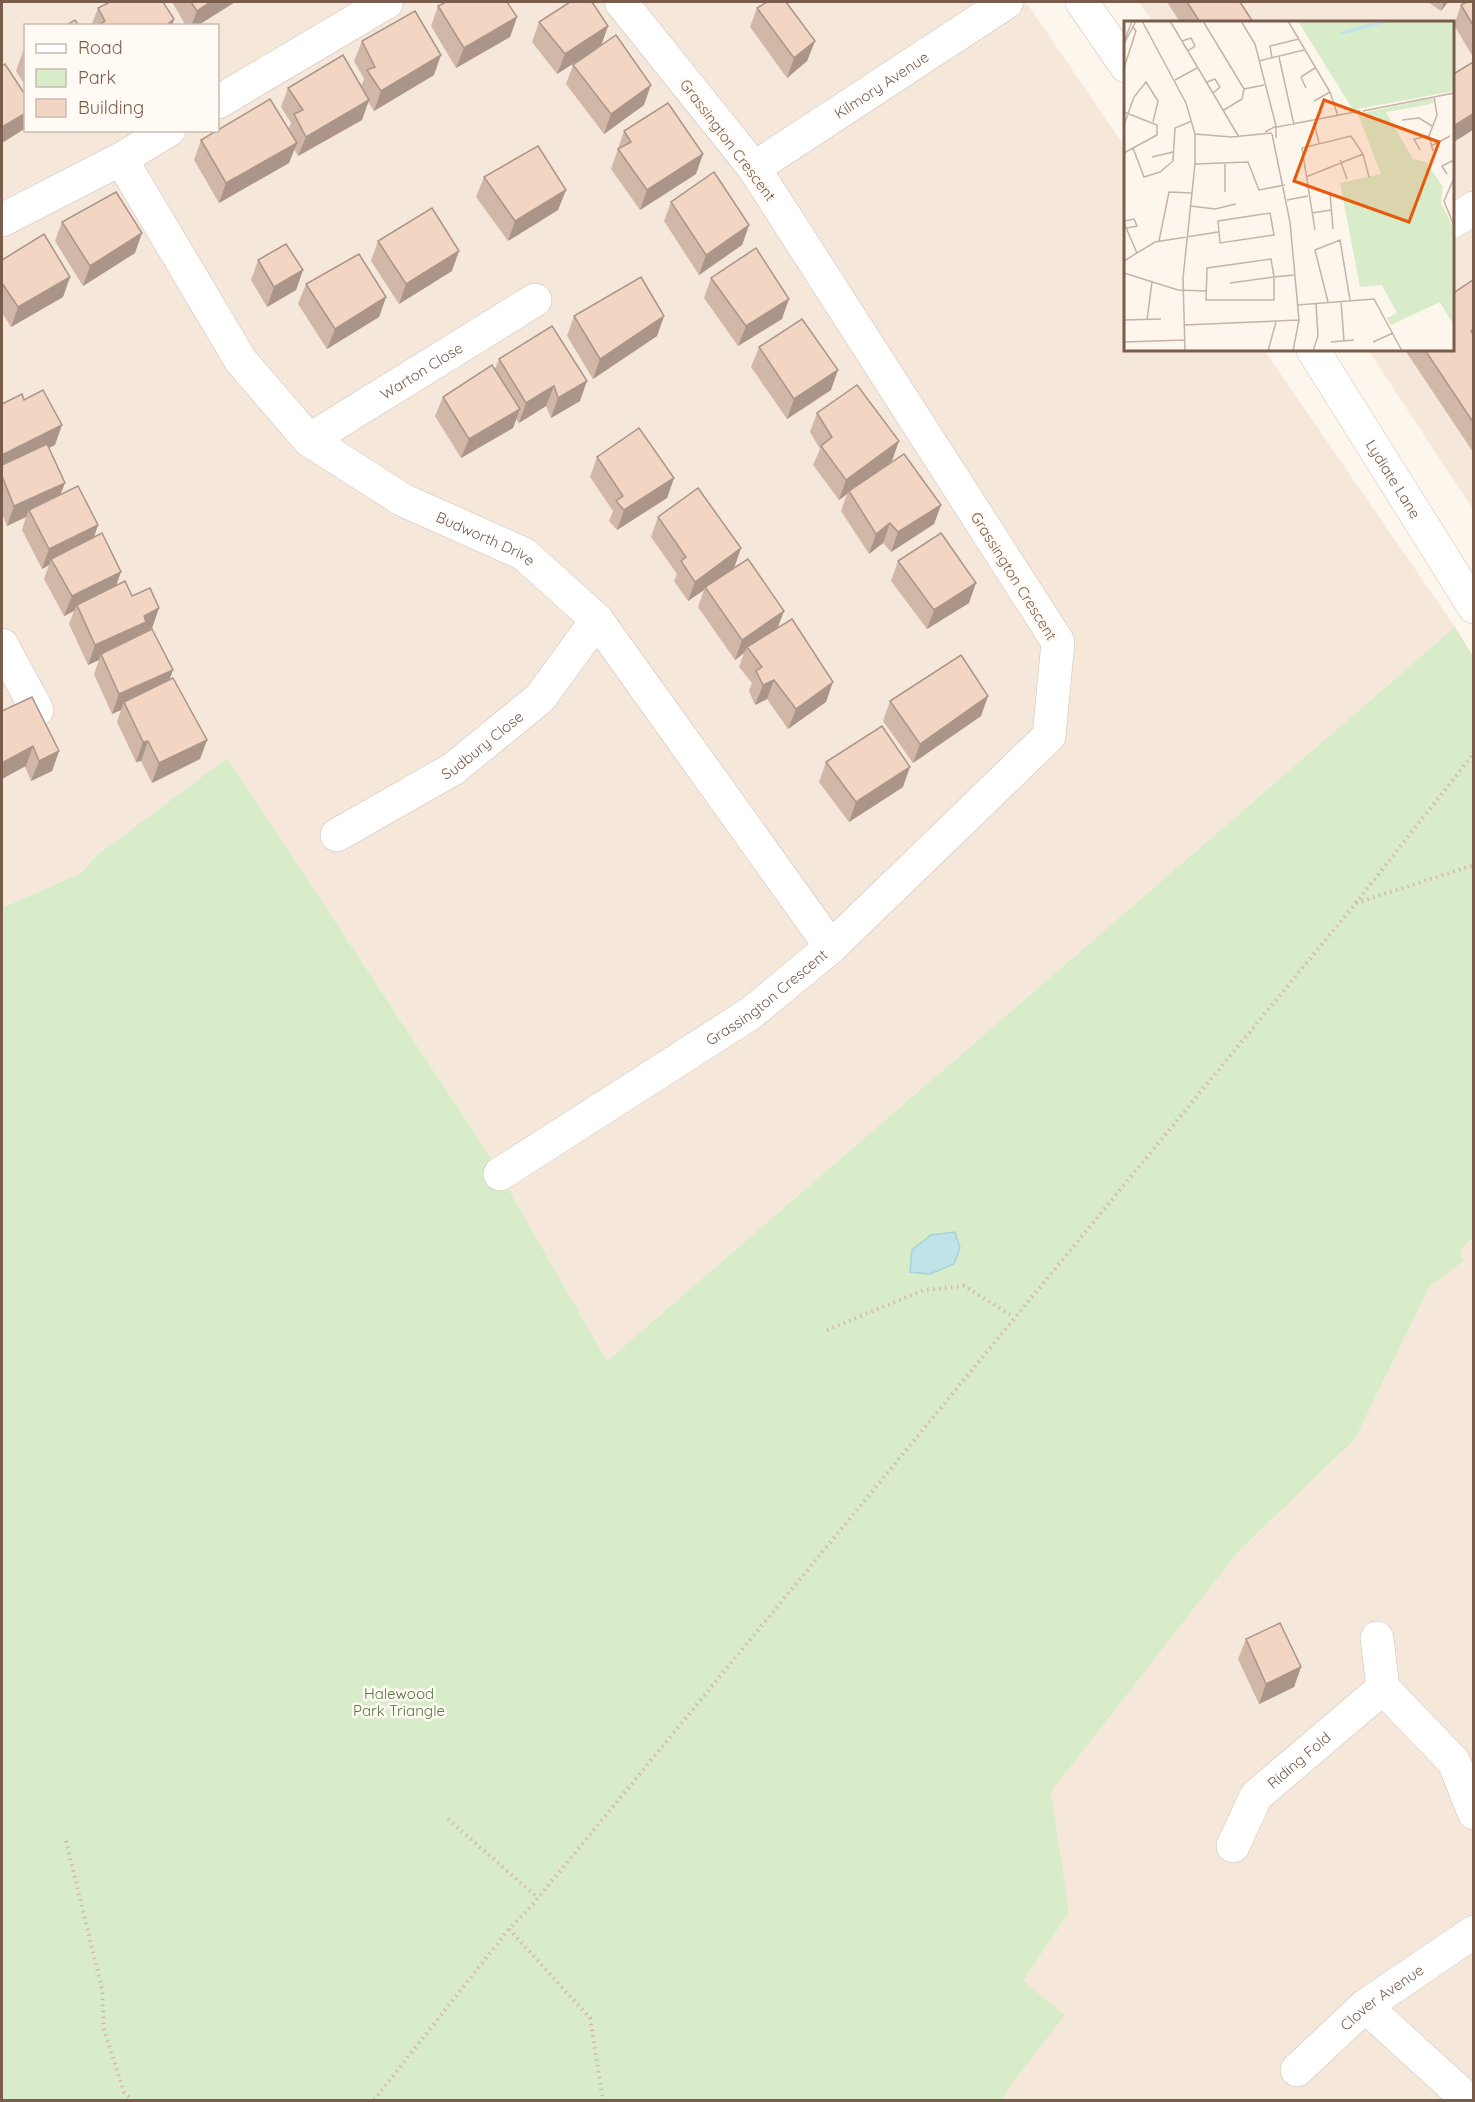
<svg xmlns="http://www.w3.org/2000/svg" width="1475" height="2102" viewBox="0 0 1475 2102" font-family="Quicksand,sans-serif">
<rect width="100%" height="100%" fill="#fdf6ec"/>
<g fill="#f5e8da" fill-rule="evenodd">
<path d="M 2,2 L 1026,2 L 1125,147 L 1126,350 L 1264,350 L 1455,627 L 607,1361 L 486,1150 L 227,758 L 97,855 L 81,873 L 2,908 ZM 26,26 L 218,26 L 218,130 L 26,130 Z"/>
<polygon points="1139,2 1473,2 1473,509 1368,350 1452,350 1452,22 1153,22"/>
<polygon points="1473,1238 1473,2100 1002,2100 1016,2078 1023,1981 1068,1912 1051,1792 1238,1552 1355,1439 1430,1286 1464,1261 1460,1251"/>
</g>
<polygon fill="#d8ecc9" points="1455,627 1474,658 1473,1238 1460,1251 1464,1261 1430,1286 1355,1439 1238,1552 1051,1792 1069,1912 1023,1981 1065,2015 1016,2078 1002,2100 2,2100 2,908 81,873 97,855 227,758 486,1150 607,1361"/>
<polygon fill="#bfe3e8" stroke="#a5d3da" stroke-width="1.5" points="955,1232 960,1248 954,1264 930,1274 910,1272 912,1250 931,1235"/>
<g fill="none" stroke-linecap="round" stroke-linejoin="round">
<g stroke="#d1beb0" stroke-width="34">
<g id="street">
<polyline points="218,102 387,2"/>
<path id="s1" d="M 121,159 L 241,361 L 309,440 L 403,500 L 524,554 L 597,620 L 831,947"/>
<path id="s2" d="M 754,168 L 1007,2"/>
<polyline points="2,220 121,159 169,130"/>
<polyline points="1452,222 1474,208"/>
<path id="s3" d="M 309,440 L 535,300"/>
<polyline points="2,645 37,710"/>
<path id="s4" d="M 337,835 L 453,769 L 540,698 L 597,620"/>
<path id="s5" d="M 500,1174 L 751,1013 L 831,947 L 1049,736 L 1058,642 L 754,168 L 621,2"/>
<polyline points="1377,1638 1383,1688"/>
<path id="s6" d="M 1233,1846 L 1256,1796 L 1383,1688 L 1454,1762 L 1474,1813"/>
<polyline points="1365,2006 1468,2100"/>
<path id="s7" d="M 1297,2070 L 1365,2006 L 1474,1932"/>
</g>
</g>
<g stroke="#d6c0b0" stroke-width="34">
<g id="secondary">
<polyline points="1082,2 1126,66"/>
<path id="s8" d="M 1313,350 L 1474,607"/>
</g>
</g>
<g stroke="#d9b8a5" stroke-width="4" stroke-dasharray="1.5 4.5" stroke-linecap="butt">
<polyline points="1356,903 1474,865"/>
<polyline points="827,1330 924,1290 964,1286 1014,1317"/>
<polyline points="448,1819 538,1898"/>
<polyline points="66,1841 102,1989 104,2030 124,2092 133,2100"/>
<polyline points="509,1929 590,2018 603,2100"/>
<polyline points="374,2100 509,1929 528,1910 1355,904 1474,753"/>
</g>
<use href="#street" stroke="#fff" stroke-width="33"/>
<use href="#secondary" stroke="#fff" stroke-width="33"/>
</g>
<g fill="#d1b7a8">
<polygon points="172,2 235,2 197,26 186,26"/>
<polygon points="1167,2 1240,2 1253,22 1180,22"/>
<polygon points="1428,2 1448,2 1441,11"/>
<polygon points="1473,2 1473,57 1454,25 1461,5"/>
<polygon points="438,6 517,17 510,37 456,68 431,26"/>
<polygon points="98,8 172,26 91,26"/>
<polygon points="757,8 815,41 807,61 787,78 750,27"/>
<polygon points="539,22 608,26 601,45 644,105 604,134 566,84 573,65 592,51 557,74 532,42"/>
<polygon points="362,41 434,75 374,111 368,102 362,120 298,156 294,149 289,163 219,203 194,160 201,140 288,130 291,123 281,107 288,88 361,86 364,79 354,61"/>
<polygon points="26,49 26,87 16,71 23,51"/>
<polygon points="624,131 696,174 640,210 611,169"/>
<polygon points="484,177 566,190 558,210 508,241 476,197"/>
<polygon points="671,202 749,225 742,245 699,275 664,221"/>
<polygon points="62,222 135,253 83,286 55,241"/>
<polygon points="378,241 452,271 399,304 371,261"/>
<polygon points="2,260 70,277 63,297 11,327 2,313"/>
<polygon points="258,260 303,270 296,290 267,307 251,280"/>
<polygon points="711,278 782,319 738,346 704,298"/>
<polygon points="1473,280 1473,452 1405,350 1452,350"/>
<polygon points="306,284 386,297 379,317 327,349 298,304"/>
<polygon points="574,316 664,316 657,336 593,379 567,336"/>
<polygon points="552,326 580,401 551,418 546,406 519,423 516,419 513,428 461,458 435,416 443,397 495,369 499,359"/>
<polygon points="759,347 831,390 787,419 751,367"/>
<polygon points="24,400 55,445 49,448 60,494 98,525 94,538 116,586 132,596 159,608 152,628 142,634 169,680 207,740 200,759 152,783 141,761 136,762 117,722 121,710 112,714 94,674 99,660 88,665 69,624 74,611 64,616 44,579 49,565 42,569 22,530 26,517 7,526 2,513 2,404"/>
<polygon points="817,413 892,461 875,473 941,505 934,524 891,552 883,543 869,554 841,511 847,494 839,500 813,465 820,449 810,432"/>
<polygon points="597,457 674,478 667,498 617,530 609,521 613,511 590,477"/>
<polygon points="658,517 741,548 734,568 784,611 778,628 826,702 788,729 767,699 755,705 749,691 752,683 739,667 744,653 735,660 698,607 704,590 688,601 674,581 677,574 651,537"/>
<polygon points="898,561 969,603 927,629 891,581"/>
<polygon points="988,696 981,716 913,763 883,721 890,701"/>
<polygon points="2,711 59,751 52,771 31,781"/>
<polygon points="826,762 903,787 849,822 819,782"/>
<polygon points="1246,1639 1301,1667 1294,1687 1259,1704 1238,1659"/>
</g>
<g fill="#aa9588">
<polygon points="211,2 235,2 197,26 191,26 197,11"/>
<polygon points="1444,2 1448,2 1441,11"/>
<polygon points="517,17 510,37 456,68 464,48"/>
<polygon points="174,19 172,26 165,26"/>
<polygon points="608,26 601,46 557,74 565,54"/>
<polygon points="815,41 807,61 787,78 794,58"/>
<polygon points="441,55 434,75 374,111 381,91"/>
<polygon points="651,85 644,105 604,134 611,114"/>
<polygon points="369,100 362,120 298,156 306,137"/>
<polygon points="26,113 26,128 2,143 2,127"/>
<polygon points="1473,114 1473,130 1452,143 1452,127"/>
<polygon points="297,143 289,163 219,203 226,183"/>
<polygon points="703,154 696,174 640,210 647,190"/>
<polygon points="566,190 558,210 508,241 515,221"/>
<polygon points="749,225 742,245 699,275 706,255"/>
<polygon points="142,233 135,253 83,286 90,266"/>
<polygon points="459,251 452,271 399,304 406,284"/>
<polygon points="303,270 296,290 267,307 274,287"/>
<polygon points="70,277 63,297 11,327 18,307"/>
<polygon points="386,297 379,317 327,349 335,329"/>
<polygon points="789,299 782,319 738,346 746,326"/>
<polygon points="664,316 657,336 593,379 600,359"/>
<polygon points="838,370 831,390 787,419 794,399"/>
<polygon points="587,381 580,401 551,418 558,398"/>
<polygon points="554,386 546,406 519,423 526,403"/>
<polygon points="520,409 513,428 461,458 469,439"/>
<polygon points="62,425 55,445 2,471 2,455"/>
<polygon points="899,441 892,461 850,492 849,491 847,494 839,500 846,480"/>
<polygon points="674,478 667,498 617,530 624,510"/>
<polygon points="65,483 57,503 29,510 26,517 7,526 14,506"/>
<polygon points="941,505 934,524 891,552 898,532"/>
<polygon points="890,523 883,543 869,554 876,534"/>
<polygon points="98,525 91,545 51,559 49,565 42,569 49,549"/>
<polygon points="741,548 734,568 705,587 704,590 688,601 695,582"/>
<polygon points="121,572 114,592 77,605 74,611 64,616 72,596"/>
<polygon points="976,583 969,603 927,629 934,610"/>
<polygon points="159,608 152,628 142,633 139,642 101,654 99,660 88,665 95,645"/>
<polygon points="784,611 776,631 747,647 744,653 735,660 742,640"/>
<polygon points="173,670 166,690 124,702 121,710 112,714 119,694"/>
<polygon points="774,680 767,699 755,705 763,685"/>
<polygon points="833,682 826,702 788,729 796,709"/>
<polygon points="988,696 981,716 913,763 920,744"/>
<polygon points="207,740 200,759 152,783 159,763"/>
<polygon points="148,741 141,761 136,762 143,742"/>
<polygon points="33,746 26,766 2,779 2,763"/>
<polygon points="59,751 52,771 31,781 39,761"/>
<polygon points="910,767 903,787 849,822 856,802"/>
<polygon points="1301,1667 1294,1687 1259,1704 1266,1684"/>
</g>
<g fill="#f3d5c3" stroke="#aa9588" stroke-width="1.5">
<polygon points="110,2 163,2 174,19 165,26 97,26 105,21 98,8"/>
<polygon points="191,2 211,2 197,11"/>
<polygon points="446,2 507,2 517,17 464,48 438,6"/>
<polygon points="570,2 592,2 608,26 565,54 539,22"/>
<polygon points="767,2 786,2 815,41 794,58 757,8"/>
<polygon points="1187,2 1240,2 1253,22 1200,22"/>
<polygon points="1467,2 1473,2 1473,25 1461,5"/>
<polygon points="415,11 441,55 381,91 367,70 375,67 362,41"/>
<polygon points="75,20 79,26 65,26"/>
<polygon points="616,35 651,85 611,114 573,65"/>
<polygon points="343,55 369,100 306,137 294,114 303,110 288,88"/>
<polygon points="1473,62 1473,114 1452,127 1452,75"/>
<polygon points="5,64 26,96 26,113 2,127 2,66"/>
<polygon points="270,99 297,143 226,183 201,140"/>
<polygon points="668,103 703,154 647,190 618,149 631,142 624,131"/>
<polygon points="538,146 566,190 515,221 484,177"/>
<polygon points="714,172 749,225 706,255 671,202"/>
<polygon points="116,192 142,233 90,266 62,222"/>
<polygon points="432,208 459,251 406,284 378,241"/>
<polygon points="44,234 70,277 18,307 2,283 2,260"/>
<polygon points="286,244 303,270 274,287 258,260"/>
<polygon points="756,248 789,299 746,326 711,278"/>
<polygon points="359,254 386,297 335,329 306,284"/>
<polygon points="641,277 664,316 600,359 574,316"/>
<polygon points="1473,280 1473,330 1471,331 1473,334 1473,422 1425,350 1452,350 1452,294"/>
<polygon points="802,319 838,370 794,399 759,347"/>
<polygon points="552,326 587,381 558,398 554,386 526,403 499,359"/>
<polygon points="492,365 520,409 469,439 443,397"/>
<polygon points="857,385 899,441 846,480 821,446 832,437 817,413"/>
<polygon points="43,390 62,425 2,455 2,404 22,394 24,400"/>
<polygon points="639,428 674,478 624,510 616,501 623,496 597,457"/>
<polygon points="47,444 65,483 14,506 2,476 2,465"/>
<polygon points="904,454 941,505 898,532 890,523 876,534 849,491"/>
<polygon points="78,486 98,525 49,549 29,510"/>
<polygon points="698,488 741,548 695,582 681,561 686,557 658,517"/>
<polygon points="102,533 121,572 72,596 51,559"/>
<polygon points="941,533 976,583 934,610 898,561"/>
<polygon points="748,559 784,611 742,640 705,587"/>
<polygon points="125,581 132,596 150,588 159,608 144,616 146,622 95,645 77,605"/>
<polygon points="792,619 833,682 796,709 774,680 763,685 756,671 762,667 747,647"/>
<polygon points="152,629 173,670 119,694 101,654"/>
<polygon points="961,655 988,696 920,744 890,701"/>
<polygon points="173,678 207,740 159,763 148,741 143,742 124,702"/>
<polygon points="32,697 59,751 39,761 33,746 2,763 2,711"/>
<polygon points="882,726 910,767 856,802 826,762"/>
<polygon points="1280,1623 1301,1667 1266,1684 1246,1639"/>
</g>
<g text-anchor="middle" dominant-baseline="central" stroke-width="5" stroke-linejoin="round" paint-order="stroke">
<g font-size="15" fill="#7a5c4d" stroke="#fffaf3">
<text stroke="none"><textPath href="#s2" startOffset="152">Kilmory Avenue</textPath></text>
<text transform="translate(728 140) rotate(53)">Grassington Crescent</text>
<text stroke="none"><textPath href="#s3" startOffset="132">Warton Close</textPath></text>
<text stroke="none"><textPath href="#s8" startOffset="152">Lydiate Lane</textPath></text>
<text stroke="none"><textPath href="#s1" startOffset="542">Budworth Drive</textPath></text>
<text transform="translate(1014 576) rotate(58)">Grassington Crescent</text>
<text stroke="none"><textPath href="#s4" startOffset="171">Sudbury Close</textPath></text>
<text stroke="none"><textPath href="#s5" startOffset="320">Grassington Crescent</textPath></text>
<text stroke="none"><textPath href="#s6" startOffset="111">Riding Fold</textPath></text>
<text stroke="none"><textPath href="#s7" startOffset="112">Clover Avenue</textPath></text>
</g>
<g font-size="15" fill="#537a41" stroke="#fffaf3">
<text x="399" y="1693">Halewood<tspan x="399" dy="17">Park Triangle</tspan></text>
</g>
</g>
<g transform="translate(1124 21)">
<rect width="330" height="330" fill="#fdf6ec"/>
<path d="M 174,0 L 330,0 L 330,70 L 229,89 ZM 308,77 L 310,81 L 303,84 L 262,91 L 289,138 L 302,141 L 319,166 L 317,182 L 330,208 L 330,305 L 316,281 L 267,304 L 263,297 L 273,292 L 258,264 L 236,266 L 216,162 L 257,153 L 234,93 Z" fill="#d8ecc9"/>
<path fill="none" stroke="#bfe3e8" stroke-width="3" d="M 217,12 L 264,0"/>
<path fill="none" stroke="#c5b3a7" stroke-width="1.5" d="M 18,0 L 62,82 L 71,113 L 71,143 L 59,257 L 61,330M 46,0 L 115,116M 79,0 L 120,68 L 118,78 L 100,89M 117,0 L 131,23 L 152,105M 164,0 L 206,71 L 214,95M 58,20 L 67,17 L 71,25 L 64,30M 0,21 L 8,0M 0,23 L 12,0M 155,36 L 170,104M 148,37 L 146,25 L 175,18M 135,40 L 180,29M 0,47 L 12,10 L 9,6M 51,59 L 73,47M 83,61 L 91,58 L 96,66 L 89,72M 182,67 L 177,56 L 191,47M 120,68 L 140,64M 190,80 L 206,71M 239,90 L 330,72M 0,91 L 33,104 L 33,114 L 0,132M 278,99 L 295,97 L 308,105M 190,101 L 195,122M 0,104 L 10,76 L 22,61 L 34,80 L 29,101M 153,106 L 236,90M 141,111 L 152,105 L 152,117M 71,113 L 107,116 L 148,112M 148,113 L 166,201 L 175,299 L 169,330M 307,125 L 326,115M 9,127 L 20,156 L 36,151 L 49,140 L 51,107 L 68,100M 296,129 L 290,118 L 305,115M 309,130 L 305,115 L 313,94 L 310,76M 28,136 L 49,131M 216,139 L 223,158M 101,142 L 101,171M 71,143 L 124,141 L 135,169 L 161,164M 323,153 L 318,145 L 330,139M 182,156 L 239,133M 330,157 L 320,180 L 330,205M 206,172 L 209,208M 163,179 L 184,175M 67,185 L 91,188 L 112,183M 146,192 L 150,214 L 96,222 L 94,200 ZM 188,192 L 207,189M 0,200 L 10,198 L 13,205 L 3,207M 0,202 L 13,232M 191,209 L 178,127 L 227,115 L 239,133 L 245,156M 35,220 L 45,171 L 68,172M 0,240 L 31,221 L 94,211M 0,252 L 54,269 L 82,270M 106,262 L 150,256 L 147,238 L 83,247 L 82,279 L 150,279 L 150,256 L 170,254M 217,280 L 220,320M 204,281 L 191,229 L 216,219 L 226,279M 173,284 L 250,278 L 278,330M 0,299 L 37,298M 23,299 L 28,261M 60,304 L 175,299M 0,321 L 60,319M 207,321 L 230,319M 249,321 L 269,312M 144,330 L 152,301M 189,330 L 194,315 L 192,282"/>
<path fill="#e8590c" fill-opacity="0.15" stroke="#e8590c" stroke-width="3" d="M 200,79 L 315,121 L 285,201 L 170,160 Z"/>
<rect width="330" height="330" fill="none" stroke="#7a5c4d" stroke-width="3"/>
</g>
<rect width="1475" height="2102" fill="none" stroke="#7a5c4d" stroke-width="6"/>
<rect x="24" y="24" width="195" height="108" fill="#fffaf3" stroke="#cabbb1" stroke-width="1.5"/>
<rect x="36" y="44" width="30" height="9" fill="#ffffff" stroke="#cabbb1" stroke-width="1.5"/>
<text x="78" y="54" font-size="18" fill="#7a5c4d">Road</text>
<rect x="36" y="69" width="30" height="18" fill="#d8ecc9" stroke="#cabbb1" stroke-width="1.5"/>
<text x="78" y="84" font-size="18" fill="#7a5c4d">Park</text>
<rect x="36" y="99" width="30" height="18" fill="#f3d5c3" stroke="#cabbb1" stroke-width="1.5"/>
<text x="78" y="114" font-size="18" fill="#7a5c4d">Building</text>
</svg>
